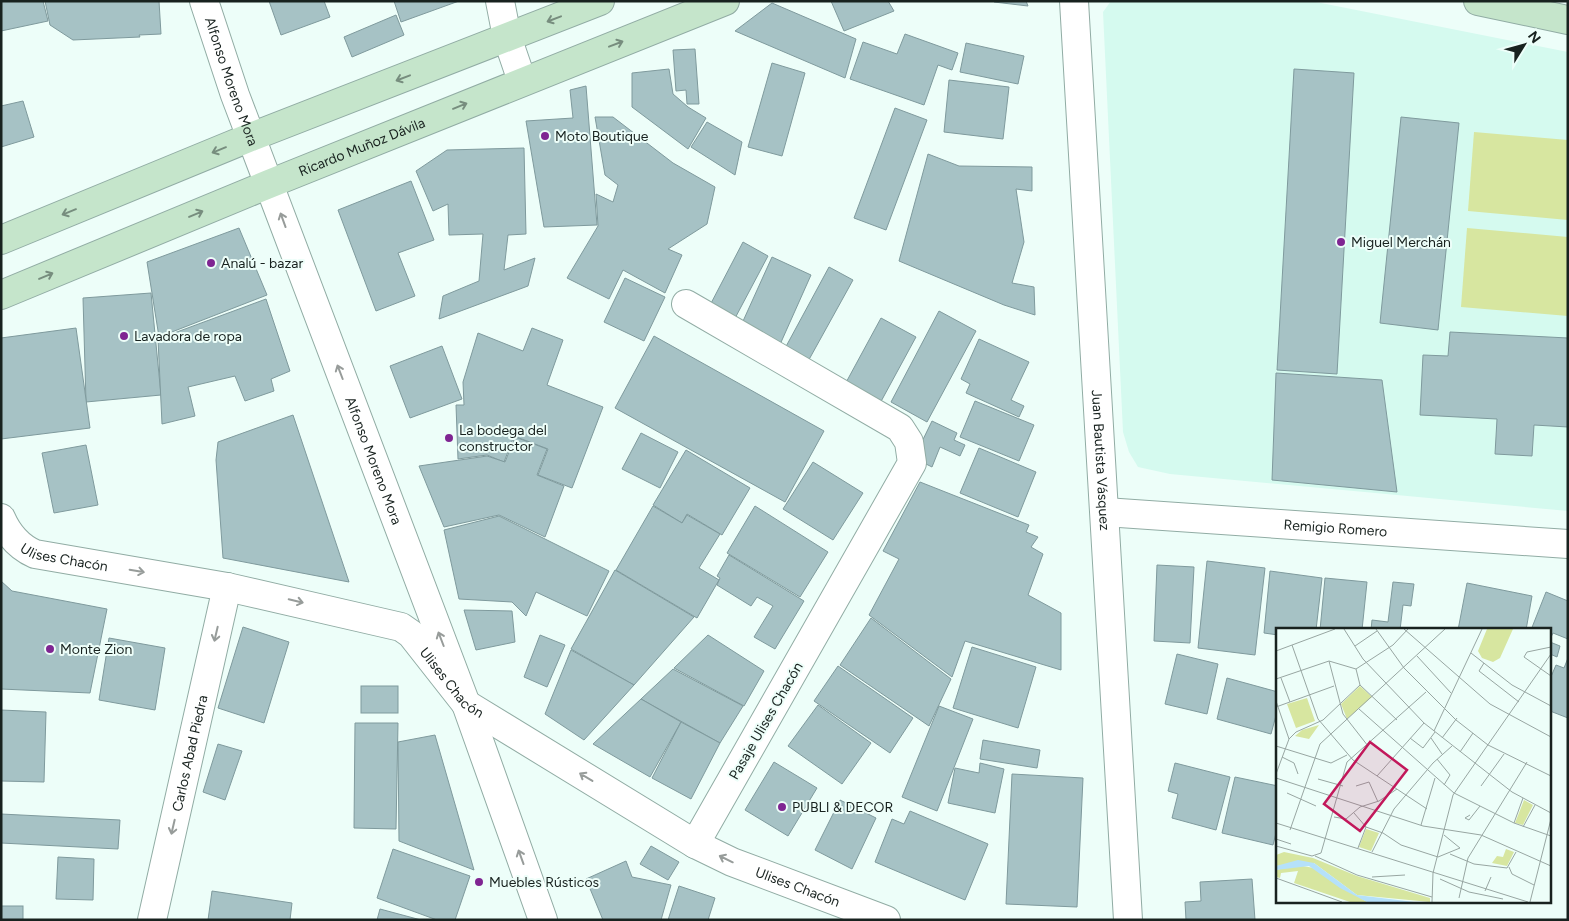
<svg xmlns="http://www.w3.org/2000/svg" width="1569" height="921" viewBox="0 0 1569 921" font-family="Figtree,sans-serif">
<rect width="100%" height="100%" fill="#edfef9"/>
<polygon fill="#d5faef" points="1111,1 1311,1 1568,52 1568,511 1170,474 1138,467 1129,452 1123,432 1103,12"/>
<g fill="#d7e6a0">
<polygon points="1474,132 1568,140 1568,220 1468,211"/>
<polygon points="1467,228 1568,237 1568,316 1461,307"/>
</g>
<g fill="#a6c2c5" stroke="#7f9a9d">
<polygon points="1,1 43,1 48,21 1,31"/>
<polygon points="45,1 159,1 161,34 139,35 140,37 73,40 50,25"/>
<polygon points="269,1 324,1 330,17 281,35"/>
<polygon points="394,1 459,1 401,22"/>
<polygon points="831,1 888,1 894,11 844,31"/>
<polygon points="994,1 1026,1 1028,6 994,2"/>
<polygon points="772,3 856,39 845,78 735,31"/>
<polygon points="396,15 404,35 352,57 344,37"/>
<polygon points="905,34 958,53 952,70 938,65 924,105 850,79 863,42 897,54"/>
<polygon points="966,43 1024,56 1018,84 960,72"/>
<polygon points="695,49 699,104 687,104 686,90 676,91 673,50"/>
<polygon points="772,63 805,73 782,156 748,147"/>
<polygon points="669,69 673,94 688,107 706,118 688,149 632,107 632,73"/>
<polygon points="1294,69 1354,73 1337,374 1277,370"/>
<polygon points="949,80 1009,87 1003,139 944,132"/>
<polygon points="586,86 597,225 544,227 526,121 573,118 570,90"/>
<polygon points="23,101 34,137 1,147 1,106"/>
<polygon points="895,108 927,120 886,230 854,218"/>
<polygon points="595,117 613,117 673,163 715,187 707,224 668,249 682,255 665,293 623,270 609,299 567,278 598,226 596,194 613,202 618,185 605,175"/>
<polygon points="1401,117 1459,123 1438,330 1380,323"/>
<polygon points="707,122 742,142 735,175 691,147"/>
<polygon points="524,148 526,234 508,235 504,270 535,258 528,286 439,319 443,296 479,281 483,234 449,235 448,204 433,211 416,171 447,150"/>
<polygon points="928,154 959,166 1032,167 1032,191 1016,189 1024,242 1012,283 1034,287 1035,315 1004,305 899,261"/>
<polygon points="411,181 434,240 398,253 415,296 376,311 338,210"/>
<polygon points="239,228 267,295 159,337 147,262"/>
<polygon points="743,242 768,256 733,322 708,309"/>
<polygon points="772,257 811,275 778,349 739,330"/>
<polygon points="829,267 853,280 806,365 783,352"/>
<polygon points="625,278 665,297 644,341 604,322"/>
<polygon points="151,293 161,395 86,402 83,298"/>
<polygon points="266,299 290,371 271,379 274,391 245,401 235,376 188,387 195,416 162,424 158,339"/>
<polygon points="939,311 976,331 927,422 891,402"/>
<polygon points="881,318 916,337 878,407 843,388"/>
<polygon points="76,328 90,428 1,439 1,338"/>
<polygon points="532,328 563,340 547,385 603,407 572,488 538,475 548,449 514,436 504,462 487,455 458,459 456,405 464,405 463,382 478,333 523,351"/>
<polygon points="1450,332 1568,338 1568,427 1534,425 1532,456 1495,454 1497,419 1420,415 1423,355 1448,356"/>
<polygon points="654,336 824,431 785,502 615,408"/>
<polygon points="979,339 1029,362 1011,400 1024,406 1019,417 966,393 970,384 961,379"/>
<polygon points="442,346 462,399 410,418 390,366"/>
<polygon points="1276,373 1382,380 1397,492 1272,480"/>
<polygon points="975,401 1034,425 1019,461 960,437"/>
<polygon points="293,415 349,582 223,558 216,460 218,442"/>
<polygon points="932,421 957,433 954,440 965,445 960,456 940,447 932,467 914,458"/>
<polygon points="641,433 678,452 660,488 622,469"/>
<polygon points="515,437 547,449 537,475 564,486 545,537 499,515 444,527 419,466 487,456 505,462"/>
<polygon points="86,445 98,505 54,513 42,453"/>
<polygon points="979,448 1036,472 1018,517 960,493"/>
<polygon points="686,450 750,488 722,535 687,514 682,523 653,505"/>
<polygon points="813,462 863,493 833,540 783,509"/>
<polygon points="920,482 1029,525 1026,532 1038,537 1031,547 1043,554 1028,595 1061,613 1061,670 965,641 952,677 869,615 899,559 883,551"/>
<polygon points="653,506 682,523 687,515 720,534 699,568 719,580 697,618 616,570"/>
<polygon points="755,506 828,552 800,597 727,553"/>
<polygon points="499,516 609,571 587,616 536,592 526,616 512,602 459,599 444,530"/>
<polygon points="729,555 804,601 775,649 754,637 773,606 757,597 751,606 717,585 720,578 717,576"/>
<polygon points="1207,561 1265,568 1255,655 1198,648"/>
<polygon points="1157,565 1194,567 1190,643 1154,641"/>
<polygon points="615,570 694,617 634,685 571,649"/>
<polygon points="1270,571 1322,578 1316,630 1278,630 1278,635 1264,633"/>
<polygon points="1325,578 1367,582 1362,630 1320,630"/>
<polygon points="1,581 12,591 107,609 90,693 1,689"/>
<polygon points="1393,582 1414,584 1411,606 1403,605 1400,630 1371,630 1372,620 1388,622"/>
<polygon points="1467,583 1532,596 1526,630 1458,630"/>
<polygon points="1546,592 1568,601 1568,639 1553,633 1550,639 1550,630 1531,630"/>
<polygon points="464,610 512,611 515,642 476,650"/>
<polygon points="871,618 951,679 929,726 840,665"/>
<polygon points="243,627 289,642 264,723 218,708"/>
<polygon points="540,635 565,645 547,687 524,677"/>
<polygon points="708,635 764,671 744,706 674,668"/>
<polygon points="109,638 165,648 155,710 99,700"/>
<polygon points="1550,642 1560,646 1557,657 1550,654"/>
<polygon points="972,647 1036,667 1018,728 953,708"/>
<polygon points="571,650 634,685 584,740 545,714"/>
<polygon points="1177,654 1218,664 1207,714 1165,704"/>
<polygon points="1568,658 1568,718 1550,711 1550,679 1556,665 1564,668"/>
<polygon points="838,666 913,718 890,753 814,701"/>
<polygon points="673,669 743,706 720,743 641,699"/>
<polygon points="1227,678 1278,692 1278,708 1271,734 1217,719"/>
<rect x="361" y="686" width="37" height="27"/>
<polygon points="641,699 681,722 650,777 593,744"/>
<polygon points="818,705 871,743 842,784 788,746"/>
<polygon points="939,706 973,719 937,811 902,797"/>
<polygon points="1,710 46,712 44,782 1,781"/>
<polygon points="681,722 720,743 691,799 652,778"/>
<polygon points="355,723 398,723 396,829 354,828"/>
<polygon points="435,735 474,870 399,841 398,742"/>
<polygon points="983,740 1040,750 1037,768 980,759"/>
<polygon points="218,744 242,751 225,800 203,792"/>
<polygon points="774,762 817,788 788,836 745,810"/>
<polygon points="980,763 1004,769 995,813 948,803 955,768 979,773"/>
<polygon points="1175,763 1230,777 1216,830 1172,818 1178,794 1168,791"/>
<polygon points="1012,774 1083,778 1077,907 1006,904"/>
<polygon points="1235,777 1278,786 1278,825 1273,845 1222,833"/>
<polygon points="840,800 876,818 852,869 815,850"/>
<polygon points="910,811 988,844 965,900 875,862 892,819 904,824"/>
<polygon points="1,814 120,820 118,849 1,843"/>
<polygon points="651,846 679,862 668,880 640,864"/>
<polygon points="393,849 470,876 455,920 437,920 377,898"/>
<polygon points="58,857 94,859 93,900 56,899"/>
<polygon points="626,861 632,877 671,885 661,920 603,920 586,879"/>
<polygon points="1252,879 1255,920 1186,920 1185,902 1201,901 1200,882"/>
<polygon points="679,886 715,898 708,920 668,920"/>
<polygon points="212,891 292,903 290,920 208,920"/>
<rect x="1" y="906" width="22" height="14"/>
<polygon points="380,909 421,920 377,920"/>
</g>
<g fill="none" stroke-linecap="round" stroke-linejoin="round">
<g stroke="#91aca4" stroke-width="30">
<g id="street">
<path id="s1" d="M 204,1 L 235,95 L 466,704 L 543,920"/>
<polyline points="500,1 507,37 522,81"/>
<path id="s2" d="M 1074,1 L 1128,920"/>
<polyline points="686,304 900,428 909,442 912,463 695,844"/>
<path id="s3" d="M 1105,512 L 1568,544"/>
<path id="s4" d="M 1,518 C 8,534 19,547 35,554 L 227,587 L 401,627 L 411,634 L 466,704 L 695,844 L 732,862 L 886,920"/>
<path id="s5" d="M 152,920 L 227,587"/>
</g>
</g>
<g stroke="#91aca4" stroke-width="30">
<g id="secondary">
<polyline points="1478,1 1568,20"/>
<polyline points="1,240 251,137 600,1"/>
<path id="s6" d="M 1,295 L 269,184 L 725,1"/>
</g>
</g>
<use href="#street" stroke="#fff" stroke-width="28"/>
<use href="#secondary" stroke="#c5e5cb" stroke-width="28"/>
</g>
<defs><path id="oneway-shaft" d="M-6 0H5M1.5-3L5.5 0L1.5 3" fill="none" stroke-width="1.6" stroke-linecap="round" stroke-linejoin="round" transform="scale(1.25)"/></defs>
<g stroke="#778d7e">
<use href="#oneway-shaft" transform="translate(554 19) rotate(159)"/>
<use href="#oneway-shaft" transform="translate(616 44) rotate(-21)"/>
<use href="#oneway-shaft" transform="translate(403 78) rotate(159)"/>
<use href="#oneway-shaft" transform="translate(460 106) rotate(-22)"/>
<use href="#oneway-shaft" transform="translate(219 150) rotate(158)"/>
<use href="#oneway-shaft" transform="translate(69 212) rotate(158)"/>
<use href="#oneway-shaft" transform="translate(196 214) rotate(-23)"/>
<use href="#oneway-shaft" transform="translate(46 276) rotate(-23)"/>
</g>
<g stroke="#979c9a">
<use href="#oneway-shaft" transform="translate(283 220) rotate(-110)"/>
<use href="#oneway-shaft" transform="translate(340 372) rotate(-111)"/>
<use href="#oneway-shaft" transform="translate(137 571) rotate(10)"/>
<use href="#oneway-shaft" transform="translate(296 601) rotate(13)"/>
<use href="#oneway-shaft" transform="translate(216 634) rotate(103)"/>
<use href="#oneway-shaft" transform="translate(441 639) rotate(-111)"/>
<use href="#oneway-shaft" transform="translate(586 777) rotate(-149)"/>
<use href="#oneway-shaft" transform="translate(173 827) rotate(103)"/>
<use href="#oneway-shaft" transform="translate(521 857) rotate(-110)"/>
<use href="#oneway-shaft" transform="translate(726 859) rotate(-154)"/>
</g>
<g fill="#7f2592" stroke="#edfef9" stroke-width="2">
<circle cx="545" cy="136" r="5"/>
<circle cx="1341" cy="242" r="5"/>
<circle cx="211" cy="263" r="5"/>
<circle cx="124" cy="336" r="5"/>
<circle cx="449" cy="438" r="5"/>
<circle cx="50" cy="649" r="5"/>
<circle cx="782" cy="807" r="5"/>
<circle cx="479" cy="882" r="5"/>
</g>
<g text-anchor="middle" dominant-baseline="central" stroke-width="4" stroke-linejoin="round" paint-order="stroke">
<g font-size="14" fill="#18221f" stroke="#edfef9">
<text stroke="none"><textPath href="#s1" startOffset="85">Alfonso Moreno Mora</textPath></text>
<text stroke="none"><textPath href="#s6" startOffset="390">Ricardo Muñoz Dávila</textPath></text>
<text stroke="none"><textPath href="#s1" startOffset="490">Alfonso Moreno Mora</textPath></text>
<text stroke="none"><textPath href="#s2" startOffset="460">Juan Bautista Vásquez</textPath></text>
<text stroke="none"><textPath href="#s3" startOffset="231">Remigio Romero</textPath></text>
<text stroke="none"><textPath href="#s4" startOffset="80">Ulises Chacón</textPath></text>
<text stroke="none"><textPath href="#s4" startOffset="500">Ulises Chacón</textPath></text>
<text transform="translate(766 721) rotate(-60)">Pasaje Ulises Chacón</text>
<text stroke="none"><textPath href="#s5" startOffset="171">Carlos Abad Piedra</textPath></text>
<text stroke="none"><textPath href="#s4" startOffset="905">Ulises Chacón</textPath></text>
</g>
<g font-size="14" fill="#18221f" stroke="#edfef9" text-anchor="start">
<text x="555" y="136">Moto Boutique</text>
<text x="1351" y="242">Miguel Merchán</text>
<text x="221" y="263">Analú - bazar</text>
<text x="134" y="336">Lavadora de ropa</text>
<text x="459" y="430">La bodega del<tspan x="459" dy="16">constructor</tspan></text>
<text x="60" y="649">Monte Zion</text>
<text x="792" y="807">PUBLI &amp; DECOR</text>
<text x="489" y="882">Muebles Rústicos</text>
</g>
</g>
<g transform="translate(1276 628)">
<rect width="275" height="275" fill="#edfef9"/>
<path d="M 211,1 L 237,1 L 224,30 L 217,34 L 206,30 L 202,23 ZM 84,58 L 96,69 L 71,91 L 65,76 ZM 31,70 L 39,93 L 20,100 L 11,76 ZM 43,97 L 33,111 L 19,108 L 26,102 ZM 248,172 L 257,177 L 247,197 L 239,195 ZM 90,201 L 103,205 L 95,223 L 83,219 ZM 230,221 L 238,224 L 231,238 L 216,235 L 221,228 L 227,229 ZM 8,224 L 37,230 L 81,248 L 154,270 L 154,274 L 81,267 L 38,235 L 0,238 L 0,227 ZM 21,237 L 38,240 L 91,274 L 99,274 L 74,274 L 18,255 L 22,243 L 5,245 L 4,250 L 0,249 L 0,242 Z" fill="#d7e6a0"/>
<path d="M 22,232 L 38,235 L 81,267 L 138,274 L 91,274 L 64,260 L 33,238 L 0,242 L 0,238 Z" fill="#b5e1fa"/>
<path fill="none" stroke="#98a6a2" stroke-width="1" d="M 68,1 L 87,31 L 148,95 L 236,164 L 275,185M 100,1 L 128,40 L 180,92 L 212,117 L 275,148M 128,1 L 214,76 L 275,109M 16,17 L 42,91 L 77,132 L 151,181M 79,18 L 101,3M 275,19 L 251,24 L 248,29 L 275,48M 0,23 L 59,1M 195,25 L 236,57 L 275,78M 141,28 L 175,65M 53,33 L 67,86 L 92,118M 208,35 L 203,43 L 243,74M 80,41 L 84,57 L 121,92M 5,50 L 14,74M 0,51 L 53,33 L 80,41 L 117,17 L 132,1M 0,73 L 13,111 L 0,146M 0,79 L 58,58M 83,81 L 178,165 L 238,195 L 275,208M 158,103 L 206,1M 134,110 L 147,120 L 159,104M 155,110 L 166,126M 166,110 L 181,90M 13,111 L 20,104 L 47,92 L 84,57M 0,118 L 55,135 L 71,127M 184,124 L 197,105M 6,129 L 18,135 L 22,146M 161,131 L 174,147 L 168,157M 101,148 L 148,95M 0,150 L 147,198 L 205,207 L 275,238M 42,151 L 67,158M 80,158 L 93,154 L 102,174M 205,158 L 228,126M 11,165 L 40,178M 78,185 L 90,199 L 107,205 L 125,217 L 162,229M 194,187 L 189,190 L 193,192 L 204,178M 58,189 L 70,191 L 84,179 L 103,173 L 121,161M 0,195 L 252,274M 238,195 L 247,170M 145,197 L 159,150M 247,199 L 259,177M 14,202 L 44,116 L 169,1M 0,211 L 15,216M 0,218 L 36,228 L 45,225 L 71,134 L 150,64M 82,220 L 90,199M 96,224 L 118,181 L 157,135 L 176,118M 174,226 L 198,236 L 231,240 L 240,224M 39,228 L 81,247 L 156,269M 162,229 L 184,220 L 168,207M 233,239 L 236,246 L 258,257M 96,249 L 129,247M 0,250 L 66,274M 164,251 L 193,264 L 227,271M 209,263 L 215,249M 183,270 L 192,230 L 251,134M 156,274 L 157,245 L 177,167 L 275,26M 254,274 L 275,191"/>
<path fill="#c2185b" fill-opacity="0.15" stroke="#c2185b" stroke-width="2.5" d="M 94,114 L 131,142 L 84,203 L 48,176 Z"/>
<rect width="275" height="275" fill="none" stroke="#18221f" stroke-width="2.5"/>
</g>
<rect width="1569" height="921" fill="none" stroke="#18221f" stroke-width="5"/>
<g transform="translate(1524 45) rotate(53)" stroke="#edfef9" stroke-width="4" paint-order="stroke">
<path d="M0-4L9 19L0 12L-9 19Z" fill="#18221f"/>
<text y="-8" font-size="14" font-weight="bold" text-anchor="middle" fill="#18221f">N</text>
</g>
</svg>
